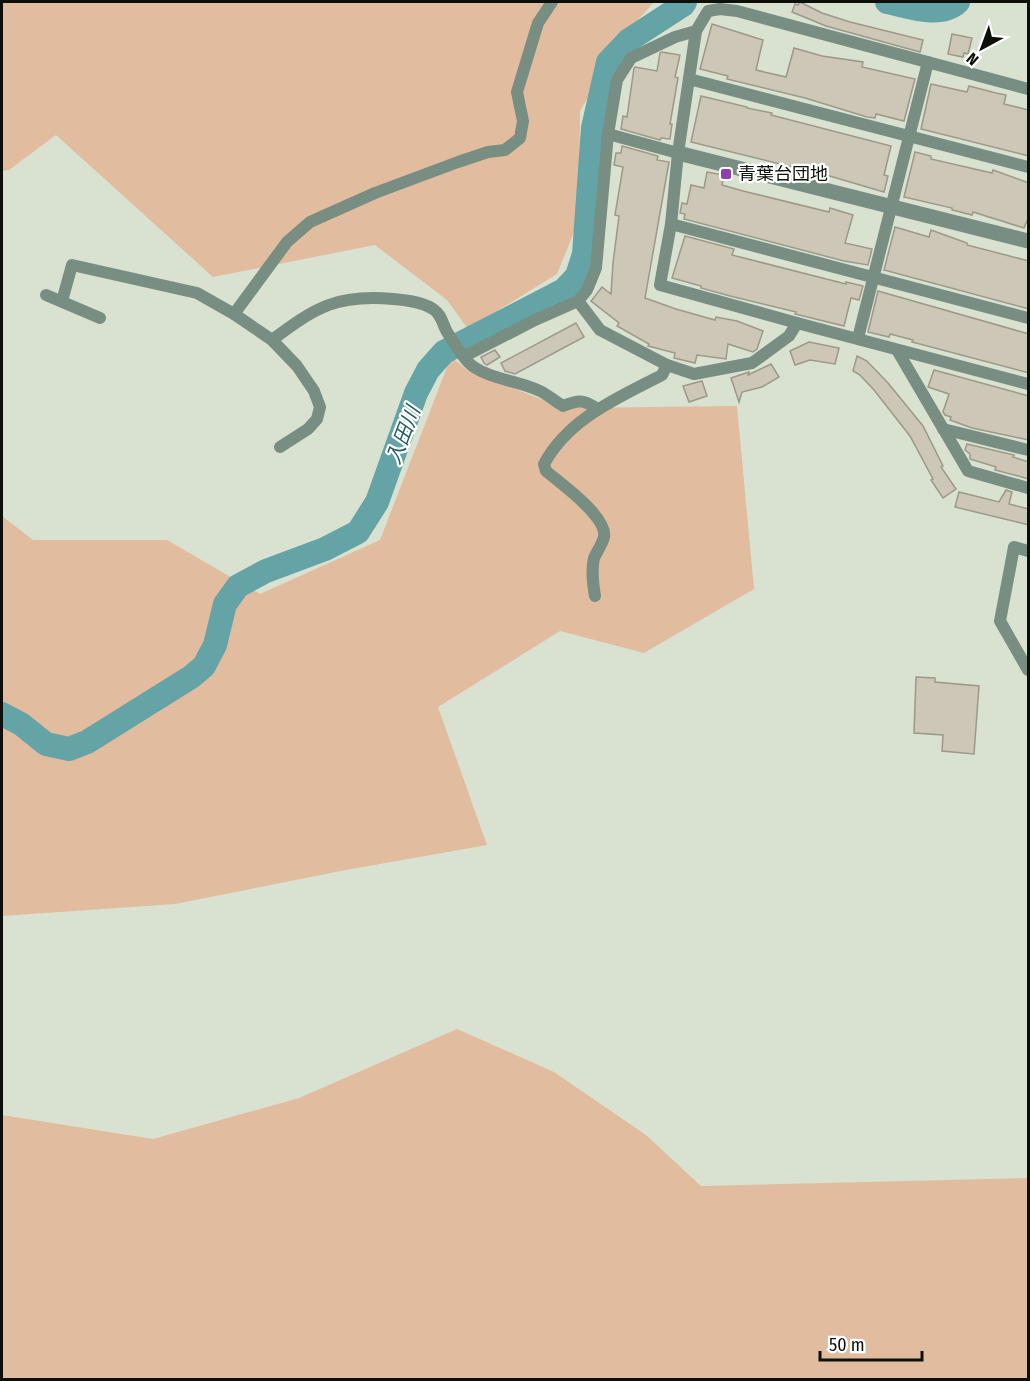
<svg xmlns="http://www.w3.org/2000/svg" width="1030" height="1381" viewBox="0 0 1030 1381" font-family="'Fira Sans Condensed','Noto Sans JP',sans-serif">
<rect width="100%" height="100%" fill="#d9e2d1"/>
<g fill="#e2bc9e">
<polygon points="2,2 654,2 627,32 580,111 579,220 557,274 468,329 447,300 375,245 213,277 56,135 9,170 2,171"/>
<polygon points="451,357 466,369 563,408 737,406 754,589 644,653 560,631 438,707 487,845 346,870 175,904 2,916 2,516 33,540 167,540 260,594 380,540"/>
<polygon points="457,1029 554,1072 646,1135 701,1186 1028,1178 1028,1379 2,1379 2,1115 153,1139 299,1098"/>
</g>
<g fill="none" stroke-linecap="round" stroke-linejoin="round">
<g stroke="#64a4a6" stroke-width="24">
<path d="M 887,2 C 908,6 940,19 958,2"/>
<polyline points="2,714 21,724 46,744 69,749 87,742 191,677 204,666 215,645 225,604 238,586 266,571 325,549 358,532 377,502 416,393 428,370 444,352 564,290 577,276 584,254 593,128 608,62 629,40 683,5 685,2"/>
</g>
</g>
<g fill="#ccc7b6" stroke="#9d9887" stroke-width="1.5">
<polygon points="800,2 822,13 850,22 923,40 920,52 826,26 792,12 795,4 798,5"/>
<polygon points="712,24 763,40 756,70 786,77 794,48 822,56 863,62 862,67 915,79 904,121 876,114 875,118 867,117 805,98 727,79 728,76 700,69"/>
<polygon points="952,34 972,38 968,54 964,53 963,57 948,54"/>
<polygon points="662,52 680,55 675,77 678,78 670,124 672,124 670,139 661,138 660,140 621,129 623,116 627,117 634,68 635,67 657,71 660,53"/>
<polygon points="931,84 967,92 969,86 996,93 1006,95 1004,104 1029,110 1029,156 921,129"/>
<polygon points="701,96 747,107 747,108 772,113 771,115 891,146 884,175 888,176 884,192 833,177 691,142"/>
<polygon points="622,146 658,156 657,160 669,162 645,298 676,309 715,320 716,317 737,321 763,331 757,349 753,352 728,344 726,359 697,355 695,363 674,358 675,353 648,346 649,344 617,326 619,323 591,301 602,287 611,294 613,263 619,216 615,215 623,167 614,165 616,153 621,153"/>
<polygon points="915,152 931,156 931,159 992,173 993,170 1029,183 1029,216 1024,228 973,212 972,215 952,210 952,208 904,197"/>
<polygon points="707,172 724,175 722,185 743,191 829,212 830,208 853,215 845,243 872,249 868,265 844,261 684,219 685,214 680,213 682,203 687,204 691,185 704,188"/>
<polygon points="895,227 929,237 931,230 967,243 967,245 1029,261 1029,309 884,270"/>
<polygon points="685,236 734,249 732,255 846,284 846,282 863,286 859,300 851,298 844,326 795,314 796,312 730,296 701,288 701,286 672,278"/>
<polygon points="878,291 1029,334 1029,373 912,342 913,340 890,334 889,337 868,332"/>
<polygon points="576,323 584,337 515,374 505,371 501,363"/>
<polygon points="809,342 839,348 835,364 810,360 795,365 790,351"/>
<polygon points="495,350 500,357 487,365 484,363 481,357"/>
<polygon points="857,356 867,361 888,383 923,426 943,466 941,467 956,489 943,498 931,480 933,479 910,436 874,390 860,375 853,371"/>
<polygon points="771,364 779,377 762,387 742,392 739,402 731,378 749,372 748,375"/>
<polygon points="934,370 1029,396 1029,440 972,428 950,420 951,417 945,415 943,412 949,394 928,387"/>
<polygon points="702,381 707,396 689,402 683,386"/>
<polygon points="967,444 1014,455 1013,457 1029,462 1029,479 995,470 996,467 970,459 970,454 965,450"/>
<polygon points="1006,490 1012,492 1009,504 1029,509 1029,525 955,507 959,492 999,502"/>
<polygon points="916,677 935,678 935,682 979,686 974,754 942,751 943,735 914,733"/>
</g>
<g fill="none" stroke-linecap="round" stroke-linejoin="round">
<g stroke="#788e83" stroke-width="12">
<polyline points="689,79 1028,167"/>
<polyline points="1028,89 737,11 720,9 708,11 696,31 678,153 671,224 660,285 797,323 1028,384"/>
<polyline points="608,134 678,153"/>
<polyline points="671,224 1028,318"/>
<polyline points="46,295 100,318"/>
<polyline points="62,301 72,265 197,293 234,314 272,340 297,366 314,391 320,407 317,419 308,429 280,447"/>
<polyline points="578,301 600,330 667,365 694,374 752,363 789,336 797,323"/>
<polyline points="234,314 287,242 310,222 375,193 458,162 488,152 505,150 520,138 523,121 517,92 538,23 552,2"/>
<polyline points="858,338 928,62"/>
<path d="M 272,340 C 316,307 337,294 393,299 C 406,300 422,302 433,309 C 442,315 442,323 447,332 C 453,341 460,353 468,362 C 483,378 520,381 540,391 C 548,395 555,401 563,406 C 578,400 584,399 597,409"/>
<polyline points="897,350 968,471 1028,488"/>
<polyline points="465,356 535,320 578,301 587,290 596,268 608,134 617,80 631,58 675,37 696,31"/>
<polyline points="943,429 1028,450"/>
<polyline points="1028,551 1014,547 1000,621 1028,670"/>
<path d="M 595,596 C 593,584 591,571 594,558 C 597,551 602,545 604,537 C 608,517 560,483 546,471 L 544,464 C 569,418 618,398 662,375 L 667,365"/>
</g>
<polyline stroke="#788e83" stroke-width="15" points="678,153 1028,241"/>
</g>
<rect fill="#9040b0" stroke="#fff" stroke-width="2" x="720" y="168" width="12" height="12" rx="3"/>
<g text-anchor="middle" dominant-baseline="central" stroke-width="4.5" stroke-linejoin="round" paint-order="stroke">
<g font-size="18" fill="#0d100a" stroke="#fff" text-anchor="start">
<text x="738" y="174">青葉台団地</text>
</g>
<g font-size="20" font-style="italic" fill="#265d5f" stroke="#fff">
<text transform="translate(403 435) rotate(-69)">入田川</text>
</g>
</g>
<rect width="1030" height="1381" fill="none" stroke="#0d100a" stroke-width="6"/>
<g transform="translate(982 48) rotate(221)" stroke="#ffffff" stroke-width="4.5" paint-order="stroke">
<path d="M0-4.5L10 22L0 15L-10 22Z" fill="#0d100a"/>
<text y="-9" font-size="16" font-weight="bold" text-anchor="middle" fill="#0d100a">N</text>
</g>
<path d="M820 1351v9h102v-9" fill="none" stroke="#0d100a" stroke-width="3"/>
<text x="829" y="1351" font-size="18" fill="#0d100a" stroke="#ffffff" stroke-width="4.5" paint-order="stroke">50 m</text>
</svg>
